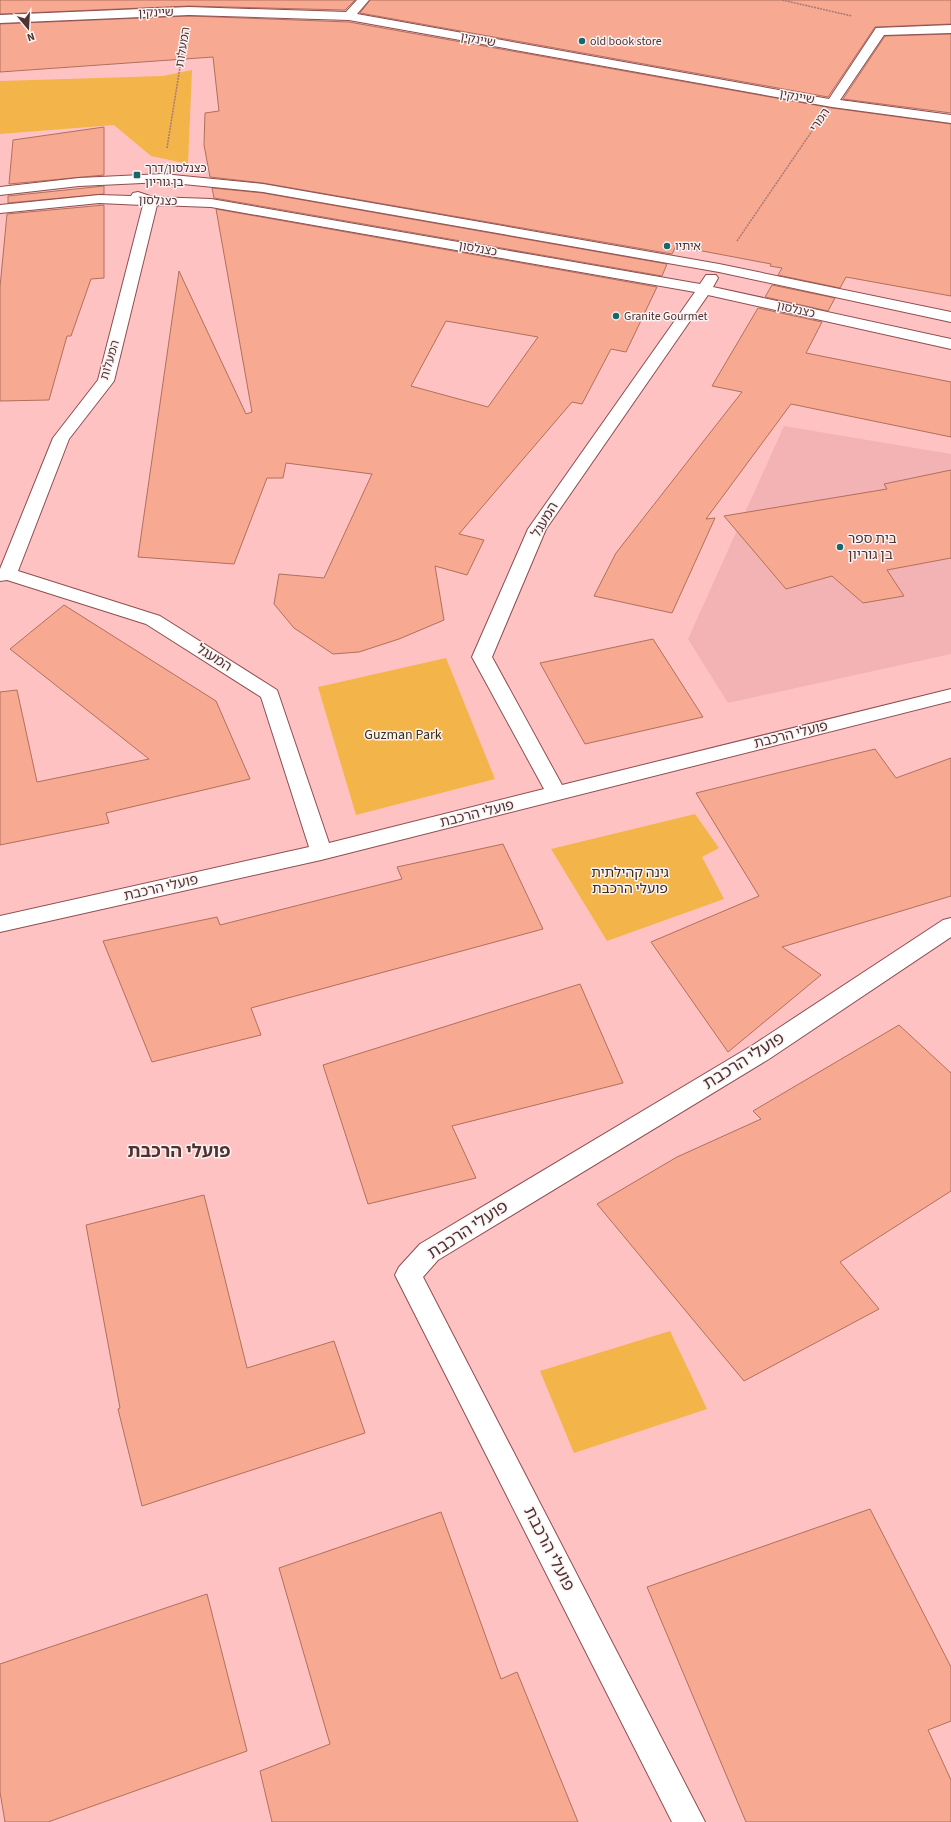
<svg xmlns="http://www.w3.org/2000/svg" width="951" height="1822" viewBox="0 0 951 1822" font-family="'Source Sans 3','Noto Sans Hebrew',sans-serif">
<rect width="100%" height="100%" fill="#ffc2c3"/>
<polygon fill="#f3b3b4" points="784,426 951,454 951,654 728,703 688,639"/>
<g fill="#f3b449">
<polygon points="192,70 188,164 151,156 114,125 0,134 0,81 163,76"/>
<polygon points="446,658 495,779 356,815 318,687"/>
<polygon points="695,814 719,848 702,857 724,899 607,941 551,849"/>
<polygon points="670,1331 707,1409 574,1453 540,1371"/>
</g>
<g fill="#f8a991" stroke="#b0705c" fill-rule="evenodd">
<polygon points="0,0 355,0 345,10 189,6 0,14"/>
<polygon points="370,0 951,0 951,24 875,27 828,97 360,13"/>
<polygon points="189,16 349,22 832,108 951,124 951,296 846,277 840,288 778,275 782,268 770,266 771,264 676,246 672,254 263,183 210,177 204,145 205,113 219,111 213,57 0,72 0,24"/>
<polygon points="951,34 951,113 843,99 885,36"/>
<polygon points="104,127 104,175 9,184 13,140"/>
<polygon points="104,186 104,194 8,203 8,196"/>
<polygon points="212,188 263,193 667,264 662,276 214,198"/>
<polygon points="104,205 104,278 91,279 71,336 67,336 49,400 0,401 0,287 7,214"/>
<path d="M 216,209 L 657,287 L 626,352 L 611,349 L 582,404 L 572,402 L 459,534 L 484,540 L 467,575 L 435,566 L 444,620 L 399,639 L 359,652 L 333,654 L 294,628 L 274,604 L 279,574 L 324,578 L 372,474 L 286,463 L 283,478 L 267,478 L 234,564 L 138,557 L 179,271 L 246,414 L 252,412 ZM 446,321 L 538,337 L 488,407 L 411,386 Z"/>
<polygon points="772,285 835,298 828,311 765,297"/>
<polygon points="758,308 822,322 806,353 951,382 951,437 791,404 706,519 715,518 672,613 594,596 616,553 742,392 712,386"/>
<polygon points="951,470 951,558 887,570 904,596 863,603 832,576 786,589 724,516 887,489 884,484"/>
<polygon points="64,605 216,701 250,779 106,813 109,823 0,845 0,692 17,690 37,782 149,759 10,649"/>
<polygon points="653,639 703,717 585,744 540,663"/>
<polygon points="875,749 896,778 951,758 951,896 782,947 821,975 728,1052 651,942 759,896 696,793"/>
<polygon points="503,844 543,929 251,1008 261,1035 152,1062 103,941 217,917 220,925 402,879 397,867"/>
<polygon points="580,984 623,1083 452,1126 476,1178 368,1204 323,1065"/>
<polygon points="899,1025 951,1073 951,1191 840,1262 879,1309 744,1381 597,1204 677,1157 761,1119 753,1111"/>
<polygon points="204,1195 247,1368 334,1341 365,1433 142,1506 118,1409 120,1408 86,1225"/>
<polygon points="870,1509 951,1667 951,1721 928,1730 951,1780 951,1822 746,1822 647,1587"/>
<polygon points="441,1512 501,1679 517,1672 578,1822 272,1822 260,1771 330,1744 279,1568"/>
<polygon points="207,1594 247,1751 48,1822 5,1822 0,1792 0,1664"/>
</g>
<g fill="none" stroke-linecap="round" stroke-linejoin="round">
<g stroke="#8f4e51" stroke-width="2">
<g id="minor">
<polygon points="357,0 369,0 357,14 829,99 876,28 951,25 951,33 884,35 840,100 951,115 951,123 832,107 349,20 189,15 0,23 0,15 189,7 346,12"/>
<polygon points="163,174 263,184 719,264 951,312 951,322 719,272 263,192 163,182 79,186 0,195 0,187 79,178"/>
<path d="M 138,192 L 153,197 L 211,199 L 700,284 L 706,275 L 716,275 L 718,278 L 713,287 L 951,339 L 951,349 L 708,295 L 546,529 L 492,657 L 562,785 L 951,689 L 951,701 L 321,860 L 0,932 L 0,916 L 309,847 L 261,697 L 146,624 L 7,580 L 0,581 L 0,569 L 53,438 L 98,380 L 143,205 L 99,203 L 0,213 L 0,205 L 99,195 L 131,196 L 133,193 ZM 157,205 L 211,207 L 695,292 L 528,529 L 472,657 L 544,789 L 329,843 L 277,690 L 160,616 L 18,571 L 69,439 L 114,381 Z"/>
<polygon points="951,918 951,937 769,1059 438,1260 423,1277 705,1822 672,1822 395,1275 399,1267 420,1244 753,1045 943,920"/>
</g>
</g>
<g stroke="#a67979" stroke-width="1.5" stroke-dasharray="2 1" stroke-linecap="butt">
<polyline points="782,0 852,16"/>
<polyline points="167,148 184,42"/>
<polyline points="737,241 812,131"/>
</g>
<use href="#minor" fill="#fff" fill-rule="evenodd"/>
</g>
<g fill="#186769" stroke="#fbf3f3" stroke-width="1.5">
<circle cx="582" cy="41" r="4"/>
<rect x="133" y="171" width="8" height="8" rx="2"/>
<circle cx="667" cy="246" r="4"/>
<circle cx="616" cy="316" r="4"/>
<circle cx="840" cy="547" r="4"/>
</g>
<g text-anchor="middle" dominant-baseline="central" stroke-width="3" stroke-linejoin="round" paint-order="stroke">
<g font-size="12" fill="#4f3232" stroke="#fbf3f3">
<text transform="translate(156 13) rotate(-2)">שיינקין</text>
<text transform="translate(478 40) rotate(10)">שיינקין</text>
<text transform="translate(183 47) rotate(-81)">המעלות</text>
<text transform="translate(797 97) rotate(10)">שיינקין</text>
<text transform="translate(820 120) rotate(-56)">המרי</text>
<text transform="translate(158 201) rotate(2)">כצנלסון</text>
<text transform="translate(478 249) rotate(10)">כצנלסון</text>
<text transform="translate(796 310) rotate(13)">כצנלסון</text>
<text transform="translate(110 360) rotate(-73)">המעלות</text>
</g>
<g font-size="12" fill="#4f3232" stroke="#fbf3f3" text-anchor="start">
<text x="590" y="41">old book store</text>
<text x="145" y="168">כצנלסון/דרך<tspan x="145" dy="14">בן גוריון</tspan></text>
<text x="675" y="246">איתיו</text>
<text x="624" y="316">Granite Gourmet</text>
</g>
<g font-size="14" fill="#4f3232" stroke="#fbf3f3">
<text transform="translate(545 520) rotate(-59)">המעגל</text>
<text transform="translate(214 658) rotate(32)">המעגל</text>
<text transform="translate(791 735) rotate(-14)">פועלי הרכבת</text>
<text transform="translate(477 814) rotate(-14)">פועלי הרכבת</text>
<text transform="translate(161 888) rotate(-13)">פועלי הרכבת</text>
</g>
<g font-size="14" fill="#4f3232" stroke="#fbf3f3" text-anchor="start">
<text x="848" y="539">בית ספר<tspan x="848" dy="16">בן גוריון</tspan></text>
</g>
<g font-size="14" fill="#3a2d17" stroke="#fbf3f3">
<text x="403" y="735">Guzman Park</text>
<text x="630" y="873">גינה קהילתית<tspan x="630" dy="16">פועלי הרכבת</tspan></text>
</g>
<g font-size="17" fill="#4f3232" stroke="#fbf3f3">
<text transform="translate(744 1061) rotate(-32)">פועלי הרכבת</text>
<text transform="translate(468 1230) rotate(-33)">פועלי הרכבת</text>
<text transform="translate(549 1549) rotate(63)">פועלי הרכבת</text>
</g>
<g font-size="18" font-weight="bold" fill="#4f3232" stroke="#fbf3f3">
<text x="179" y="1151">פועלי הרכבת</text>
</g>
</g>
<g transform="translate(28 28) rotate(162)" stroke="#fbf3f3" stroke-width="3" paint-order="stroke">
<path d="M0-3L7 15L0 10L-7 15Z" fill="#4f3232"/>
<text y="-6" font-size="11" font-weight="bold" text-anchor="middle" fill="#4f3232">N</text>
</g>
</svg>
